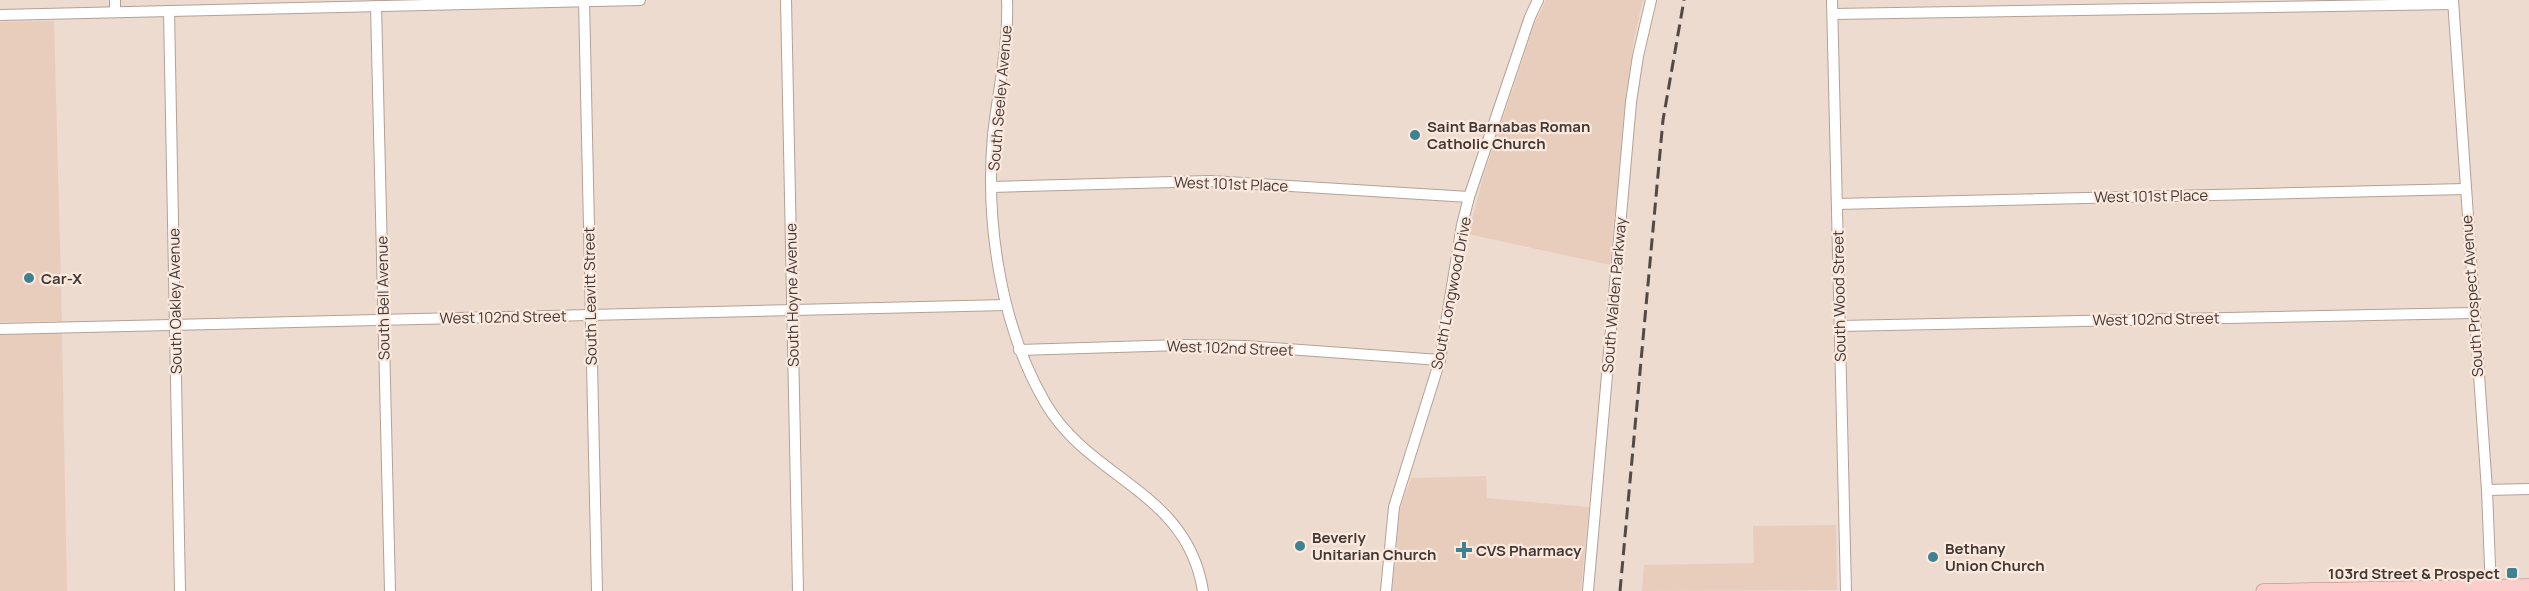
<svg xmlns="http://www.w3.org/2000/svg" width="2529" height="591" viewBox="0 0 2529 591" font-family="Manrope,sans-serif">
<rect width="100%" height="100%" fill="#eedbcf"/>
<g fill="#e8cdbd">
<polygon points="1546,0 1643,0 1634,39 1626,95 1610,265 1468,234 1484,174 1535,23"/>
<polygon points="54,21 62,321 0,322 0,22"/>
<polygon points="62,333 67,591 0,591 0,335"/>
<polygon points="1486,476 1487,498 1589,507 1581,591 1392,591 1400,509 1411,478"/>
<polygon points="1836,525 1837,590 1642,591 1644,565 1754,563 1753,526"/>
</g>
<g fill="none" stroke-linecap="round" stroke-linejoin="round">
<g stroke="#b4a196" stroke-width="12">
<g id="minor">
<polyline points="115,0 115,12"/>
<polyline points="584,0 597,591"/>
<polyline points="786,0 798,591"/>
<path d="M 1007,0 C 1009,46 998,90 993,135 C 985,223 1001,328 1046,404 C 1091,480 1187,491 1203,591"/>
<polyline points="1832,0 1846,591"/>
<polyline points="2453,0 2487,490 2491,591"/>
<polyline points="376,6 390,591"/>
<polyline points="169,11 180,591"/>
<polyline points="1833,14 2453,4"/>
<polyline points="0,15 640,0"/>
<polyline points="992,187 1210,181 1469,197"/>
<polyline points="1837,204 2465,189"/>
<polyline points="1840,326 2473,313"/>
<polyline points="0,329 1006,305"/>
<polyline points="1019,350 1182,345 1245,346 1440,360"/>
<polyline points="2487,490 2529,489"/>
<polyline points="1386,591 1394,507 1440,360 1462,225 1469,197 1530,17 1538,0"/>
<polyline points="1588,591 1631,102 1638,56 1651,0"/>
</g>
</g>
<g stroke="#b88380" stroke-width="15">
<polyline id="major" points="2263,591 2529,586"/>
</g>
<use href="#minor" stroke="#fff" stroke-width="10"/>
<use href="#major" stroke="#fbcdcb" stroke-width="14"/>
<polyline stroke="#534945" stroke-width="3" stroke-dasharray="12 6" stroke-linecap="butt" points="1620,591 1663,120 1684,0"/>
</g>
<g fill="#3f8392" stroke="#fce8dc" stroke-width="2">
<circle cx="1415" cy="135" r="6"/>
<circle cx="29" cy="278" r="6"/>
<circle cx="1300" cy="546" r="6"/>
<path d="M1461 541h6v6h6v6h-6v6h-6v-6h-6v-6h6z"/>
<circle cx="1933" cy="557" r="6"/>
<rect x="2506" y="567" width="12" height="12" rx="3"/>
</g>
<g text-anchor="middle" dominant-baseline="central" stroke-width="4.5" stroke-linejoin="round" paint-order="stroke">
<g font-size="15" fill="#413935" stroke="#fce8dc">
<text transform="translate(1000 98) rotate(-85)">South Seeley Avenue</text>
<text transform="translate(1231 184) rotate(2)">West 101st Place</text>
<text transform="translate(2151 196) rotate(-1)">West 101st Place</text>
<text transform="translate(1451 293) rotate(-79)">South Longwood Drive</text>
<text transform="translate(792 295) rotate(-91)">South Hoyne Avenue</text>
<text transform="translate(1614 295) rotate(-85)">South Walden Parkway</text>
<text transform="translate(590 296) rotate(-91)">South Leavitt Street</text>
<text transform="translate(1839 296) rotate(-91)">South Wood Street</text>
<text transform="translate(2472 296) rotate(-94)">South Prospect Avenue</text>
<text transform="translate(383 298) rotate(-91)">South Bell Avenue</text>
<text transform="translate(175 301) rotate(-91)">South Oakley Avenue</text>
<text transform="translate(503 317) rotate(-1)">West 102nd Street</text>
<text transform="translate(2156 319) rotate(-1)">West 102nd Street</text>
<text transform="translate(1230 348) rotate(2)">West 102nd Street</text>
</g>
<g font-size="15" font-weight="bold" fill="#413935" stroke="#fce8dc" text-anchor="start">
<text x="1427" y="126">Saint Barnabas Roman<tspan x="1427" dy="17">Catholic Church</tspan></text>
<text x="41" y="278">Car-X</text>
<text x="1312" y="537">Beverly<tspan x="1312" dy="17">Unitarian Church</tspan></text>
<text x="1945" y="548">Bethany<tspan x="1945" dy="17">Union Church</tspan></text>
<text x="1476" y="550">CVS Pharmacy</text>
<text x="2500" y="573" text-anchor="end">103rd Street &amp; Prospect</text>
</g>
</g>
</svg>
